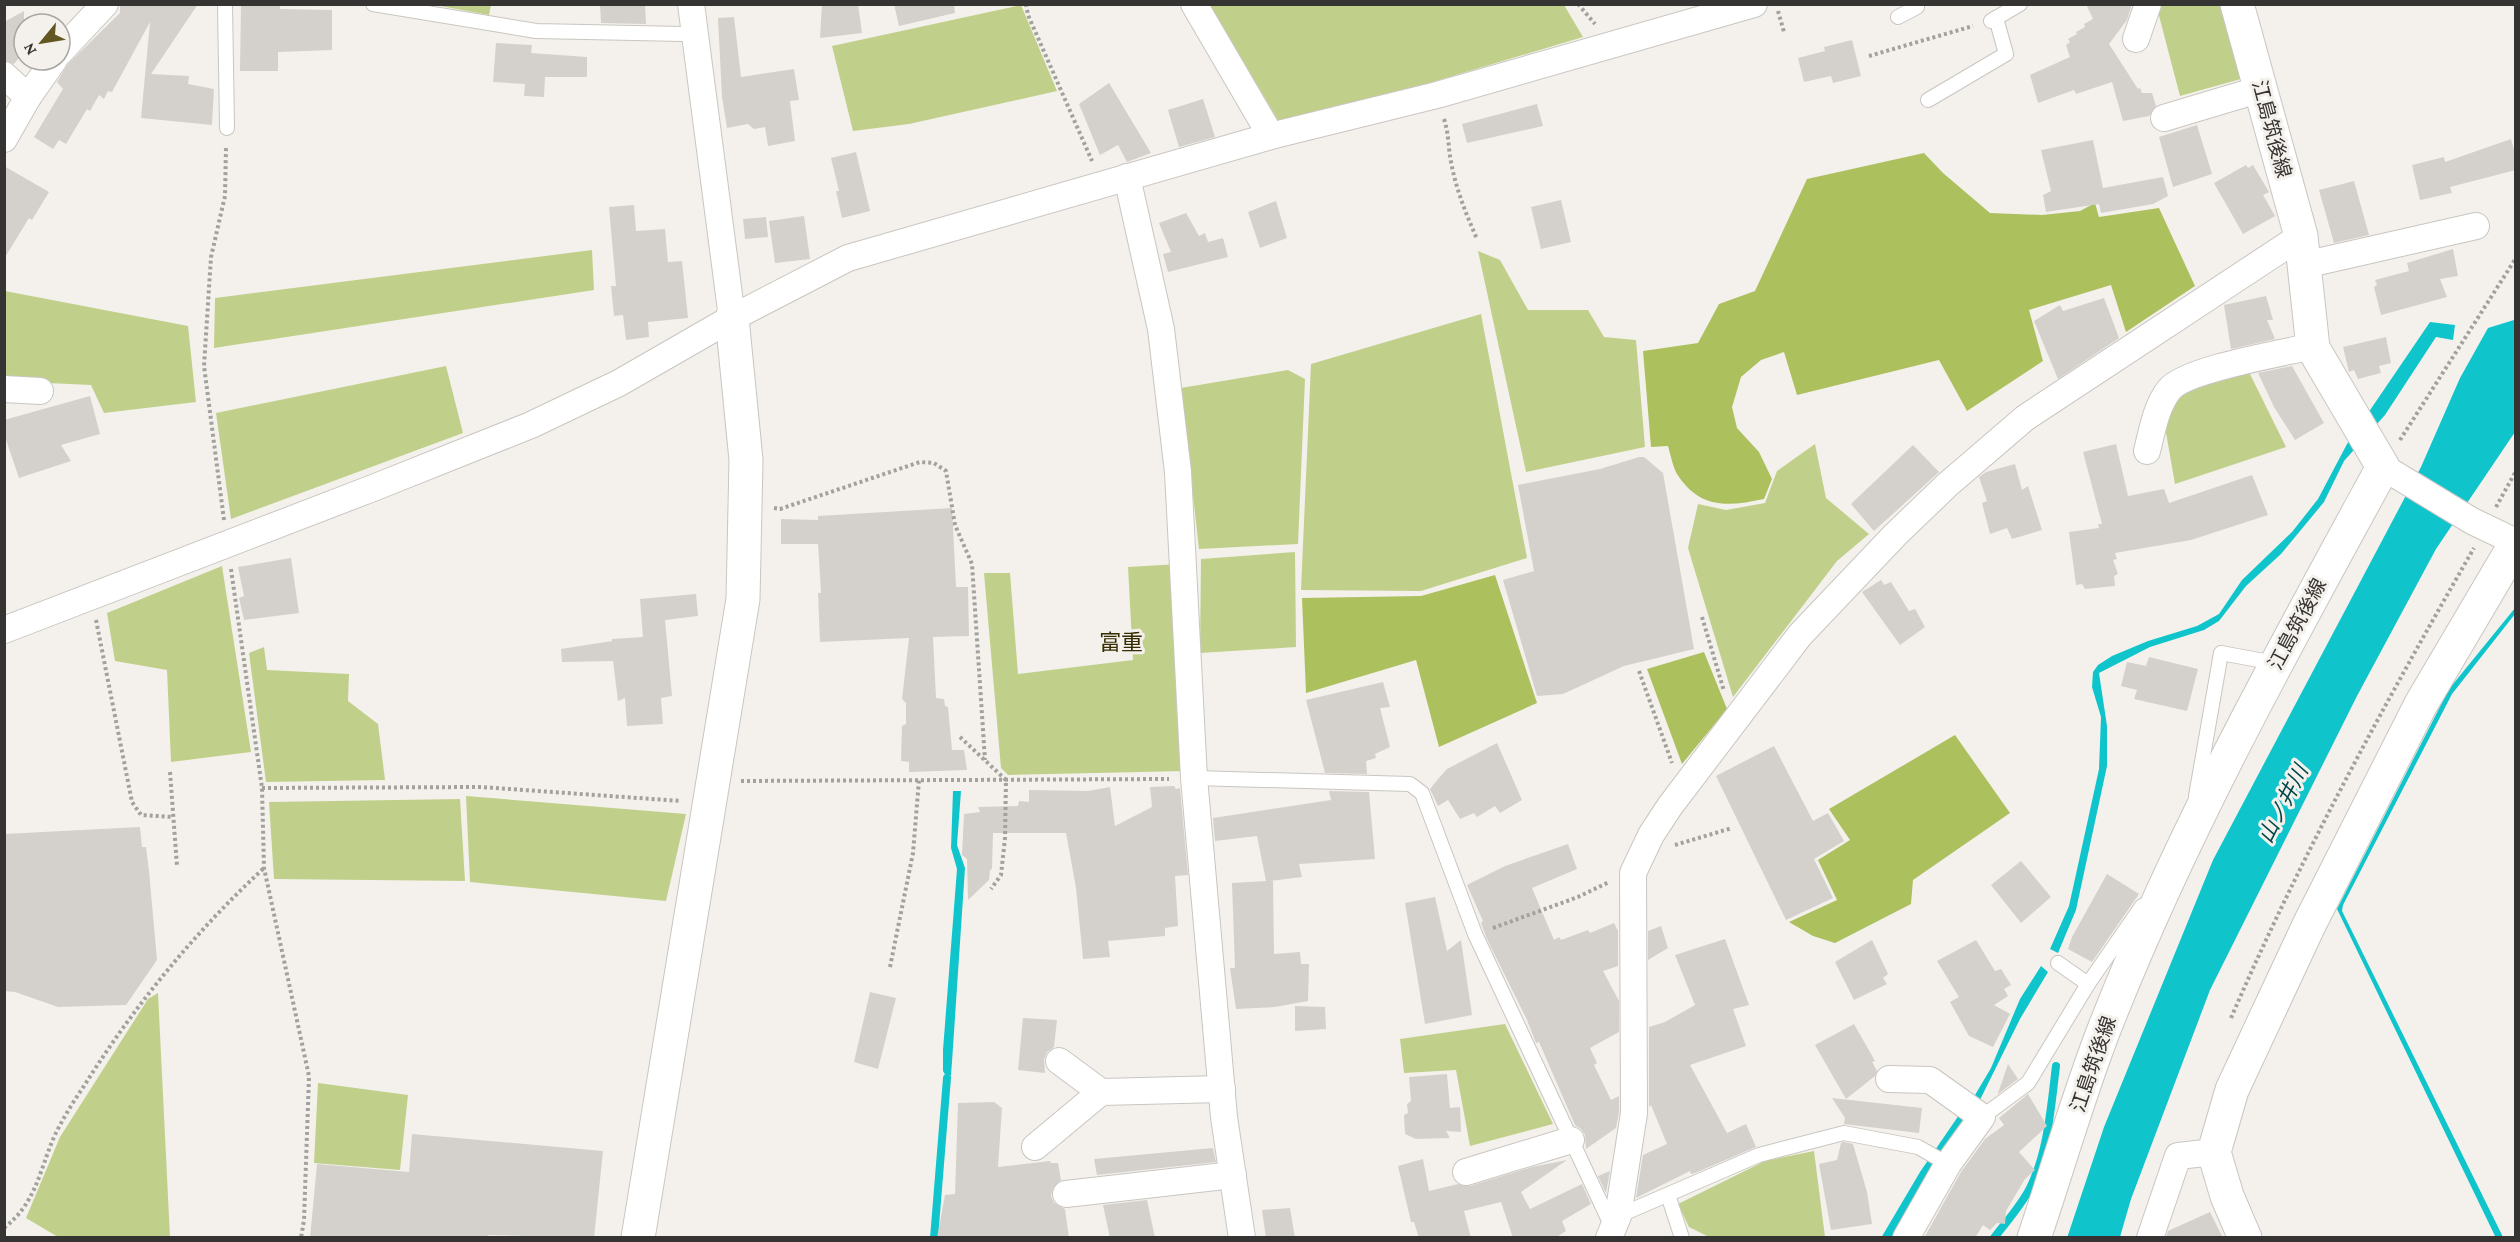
<svg xmlns="http://www.w3.org/2000/svg" width="2520" height="1242" viewBox="0 0 2520 1242" font-family="'Crimson Pro','Noto Sans JP',serif">
<rect width="100%" height="100%" fill="#f4f1ec"/>
<g fill="#c0d08a">
<polygon points="435,5 491,5 489,15"/>
<polygon points="1021,5 1057,91 909,124 853,131 832,46"/>
<polygon points="1210,5 1564,5 1583,37 1282,127"/>
<polygon points="2158,5 2228,5 2248,77 2180,96 2157,8"/>
<polygon points="592,250 594,290 214,348 215,298"/>
<polygon points="1478,251 1500,260 1528,310 1588,310 1604,337 1636,340 1645,447 1526,472"/>
<polygon points="5,291 188,326 196,402 104,413 91,385 5,381"/>
<polygon points="1481,314 1527,558 1421,591 1301,590 1311,364"/>
<polygon points="446,366 463,433 231,519 216,413"/>
<polygon points="2247,368 2286,447 2175,484 2165,427 2177,394"/>
<polygon points="1288,370 1305,379 1298,544 1199,549 1181,388"/>
<polygon points="1815,444 1826,498 1869,534 1837,561 1733,697 1688,548 1698,504 1726,510 1765,503 1777,471"/>
<polygon points="1295,552 1296,647 1200,653 1201,559"/>
<polygon points="1179,564 1186,771 1008,775 1001,768 984,573 1010,573 1018,674 1133,660 1128,567"/>
<polygon points="222,566 251,752 171,762 167,670 115,661 107,613"/>
<polygon points="264,647 267,670 349,674 348,701 378,724 385,780 266,782 249,653"/>
<polygon points="466,796 686,814 666,901 470,882"/>
<polygon points="460,799 465,881 274,879 269,802"/>
<polygon points="158,993 170,1237 58,1237 26,1218 60,1137 148,999"/>
<polygon points="1505,1024 1553,1124 1470,1146 1456,1070 1404,1073 1400,1039"/>
<polygon points="318,1083 408,1095 400,1170 314,1163"/>
<polygon points="1814,1151 1825,1237 1709,1237 1689,1227 1678,1204 1765,1161"/>
</g>
<g fill="#adc05e">
<path d="M 1924,153 L 1943,173 L 1990,213 L 2042,215 L 2080,211 L 2095,203 L 2099,217 L 2159,208 L 2195,286 L 2126,332 L 2111,285 L 2029,310 L 2043,361 L 1967,411 L 1939,360 L 1797,395 L 1784,352 L 1761,360 L 1741,377 L 1732,407 L 1737,428 L 1759,452 L 1772,479 L 1764,499 C 1730,506 1702,510 1679,477 C 1673,469 1671,456 1668,446 L 1651,447 L 1643,351 L 1698,343 L 1719,304 L 1755,291 L 1807,179 Z"/>
<polygon points="1495,575 1537,703 1439,747 1416,660 1306,693 1302,598 1421,596"/>
<polygon points="1704,652 1727,709 1682,764 1647,669"/>
<polygon points="1955,735 2010,813 1913,880 1911,904 1835,943 1813,936 1789,922 1837,900 1818,860 1850,840 1829,809"/>
</g>
<g fill="#0fc5cb">
<polygon points="2515,312 2515,432 2436,549 2357,696 2210,990 2131,1199 2120,1237 2067,1238 2104,1127 2213,860 2421,467 2460,378 2488,328 2514,320"/>
<polygon points="2430,322 2455,325 2453,340 2436,337 2385,415 2344,461 2324,502 2281,554 2246,586 2219,621 2204,630 2150,647 2099,673 2107,726 2107,766 2076,910 2058,953 2050,949 2069,906 2099,769 2101,717 2092,687 2093,672 2098,665 2112,656 2148,641 2197,626 2219,614 2242,580 2292,532 2318,499 2347,444"/>
<polygon points="2515,608 2515,614 2452,694 2343,905 2342,911 2503,1237 2496,1238 2337,909 2449,689"/>
<polygon points="953,791 961,791 957,845 965,868 952,1062 951,1075 947,1078 943,1071 943,1050 957,869 951,848"/>
<polygon points="2041,966 2048,972 2020,1019 1969,1122 1898,1237 1881,1238 1920,1172 1959,1115 1975,1095 1991,1068 2020,999"/>
</g>
<g fill="none" stroke-linecap="round" stroke-linejoin="round">
<g stroke="#0fc5cb" stroke-width="8">
<polyline points="934,1238 947,1078"/>
<path d="M 1994,1238 C 2006,1222 2021,1206 2030,1188 C 2048,1152 2051,1106 2056,1066"/>
</g>
</g>
<g fill="#d4d1cc">
<polygon points="120,4 198,4 151,74 189,76 188,84 214,89 212,125 141,118 150,22 112,92 108,91 104,99 99,95 90,111 87,109 66,144 59,140 53,149 34,137 63,89 57,82 68,64 120,13"/>
<polygon points="241,4 280,4 280,9 332,10 332,50 278,52 278,71 240,71"/>
<polygon points="600,4 645,4 646,24 601,23"/>
<polygon points="822,4 858,4 862,33 820,38"/>
<polygon points="894,4 954,4 955,13 899,26"/>
<polygon points="2086,4 2132,4 2127,20 2109,44 2138,89 2140,88 2142,93 2152,93 2156,106 2149,116 2123,121 2112,82 2076,94 2074,90 2038,103 2030,75 2070,57 2066,45 2070,42 2068,39 2077,34 2076,32 2085,27 2084,24 2093,19"/>
<polygon points="24,11 24,51 14,64 4,60 4,22"/>
<polygon points="734,17 741,77 794,69 799,100 790,101 795,141 768,146 765,127 754,129 748,124 727,128 722,97 718,18"/>
<polygon points="1852,40 1861,76 1833,83 1831,76 1804,82 1798,58 1825,51 1824,47"/>
<polygon points="496,43 532,45 531,53 587,57 587,77 545,77 544,97 524,96 525,84 493,82"/>
<polygon points="1109,83 1151,153 1127,162 1118,145 1100,155 1079,104"/>
<polygon points="1203,99 1215,137 1179,147 1168,110"/>
<polygon points="1537,104 1543,126 1467,143 1462,124"/>
<polygon points="2197,125 2212,174 2173,187 2159,137"/>
<polygon points="2511,139 2516,157 2516,170 2450,187 2452,193 2420,200 2412,165 2444,157 2445,162"/>
<polygon points="2093,140 2103,188 2163,177 2168,196 2153,204 2101,213 2099,204 2046,212 2043,195 2051,191 2041,150"/>
<polygon points="856,152 870,211 842,218 836,191 839,191 831,158"/>
<polygon points="2246,165 2248,168 2253,165 2269,192 2263,195 2275,216 2243,234 2214,183"/>
<polygon points="4,166 49,192 32,220 29,218 4,259"/>
<polygon points="2354,181 2369,235 2334,243 2319,190"/>
<polygon points="1561,200 1571,242 1541,249 1531,207"/>
<polygon points="1276,201 1287,238 1260,248 1248,212"/>
<polygon points="634,205 636,231 665,229 668,262 682,261 688,318 648,322 649,337 626,340 623,315 614,316 611,286 616,286 609,207"/>
<polygon points="1186,213 1199,236 1205,233 1208,242 1223,238 1228,257 1168,272 1163,254 1171,252 1159,223"/>
<polygon points="804,216 810,259 775,263 769,221"/>
<polygon points="766,217 768,237 745,239 743,219"/>
<polygon points="2453,249 2458,276 2440,279 2447,297 2381,315 2374,287 2377,285 2375,280 2409,271 2407,263"/>
<polygon points="2266,296 2273,320 2267,320 2275,339 2231,349 2224,305"/>
<polygon points="2104,298 2119,338 2058,379 2034,321 2060,305 2063,311"/>
<polygon points="2386,337 2391,363 2379,366 2381,373 2358,379 2354,370 2349,372 2343,347"/>
<polygon points="2292,366 2324,423 2295,440 2274,407 2258,373"/>
<polygon points="90,396 100,434 61,445 71,461 19,478 4,434 4,420"/>
<polygon points="2116,444 2128,496 2164,489 2169,503 2252,475 2268,515 2191,540 2115,553 2117,559 2113,560 2118,574 2114,576 2115,586 2085,589 2082,584 2076,585 2069,532 2099,528 2098,524 2102,524 2083,452"/>
<polygon points="1913,445 1939,472 1874,531 1851,504"/>
<polygon points="1639,457 1644,457 1663,473 1694,649 1624,666 1563,694 1537,696 1503,580 1534,571 1518,485 1600,469"/>
<polygon points="2015,464 2022,490 2028,486 2042,530 2012,539 2007,528 1990,534 1982,503 1987,501 1979,477 1986,472"/>
<polygon points="952,508 956,587 968,587 969,636 933,637 936,698 944,699 945,706 948,707 952,750 964,750 967,770 909,772 909,762 901,761 902,726 906,724 906,703 902,699 909,638 820,642 818,593 821,593 818,544 781,544 781,519 818,520 818,516"/>
<polygon points="291,558 299,613 244,620 239,598 244,596 238,567"/>
<polygon points="1881,580 1884,585 1891,582 1909,611 1915,609 1925,627 1900,645 1862,592"/>
<polygon points="696,594 698,616 665,620 672,696 661,698 663,724 627,726 625,698 618,701 613,661 562,662 561,649 612,641 612,639 643,637 640,599"/>
<polygon points="2149,657 2198,669 2187,711 2134,699 2137,690 2121,686 2127,662 2146,666"/>
<polygon points="1383,682 1390,707 1380,708 1390,747 1375,754 1376,758 1366,761 1367,774 1325,773 1306,700"/>
<polygon points="1497,743 1522,800 1500,813 1495,806 1477,817 1474,813 1460,819 1448,800 1438,806 1430,789 1438,779 1447,769"/>
<polygon points="1774,746 1813,821 1828,813 1844,841 1814,859 1833,898 1786,920 1716,776"/>
<polygon points="1174,786 1176,789 1180,788 1188,875 1175,876 1178,926 1165,928 1165,936 1108,941 1110,957 1083,959 1076,888 1066,833 993,833 992,869 990,870 989,880 968,900 967,859 962,855 964,814 980,812 978,807 1018,806 1019,801 1029,802 1029,790 1088,791 1110,787 1115,826 1152,807 1150,787"/>
<polygon points="1329,791 1369,792 1375,859 1299,864 1302,877 1270,881 1273,881 1274,954 1300,952 1301,964 1309,964 1308,1001 1275,1007 1236,1009 1230,968 1235,968 1232,883 1266,881 1257,836 1215,841 1213,818 1331,800"/>
<polygon points="140,827 142,847 146,847 149,871 157,960 126,1005 58,1007 15,992 4,991 4,834"/>
<polygon points="1568,844 1577,869 1532,888 1554,940 1559,937 1561,940 1588,930 1590,933 1614,923 1618,931 1618,966 1603,971 1619,1001 1619,1032 1590,1048 1597,1063 1594,1065 1611,1100 1619,1096 1619,1112 1616,1128 1586,1149 1585,1135 1581,1129 1575,1125 1539,1042 1536,1043 1527,1020 1487,939 1481,923 1483,921 1467,885 1505,866"/>
<polygon points="2021,861 2051,897 2021,923 1991,885"/>
<polygon points="2107,874 2139,894 2092,962 2068,949 2072,937"/>
<polygon points="1435,897 1447,951 1461,940 1472,1015 1425,1024 1405,903"/>
<polygon points="1661,926 1668,948 1648,960 1648,931"/>
<polygon points="1725,939 1749,1005 1733,1009 1746,1046 1690,1065 1727,1133 1746,1124 1756,1147 1695,1173 1691,1174 1690,1171 1636,1198 1643,1155 1667,1144 1651,1105 1649,1107 1649,1027 1665,1022 1695,1005 1675,955"/>
<polygon points="1872,940 1888,974 1883,978 1887,984 1854,1000 1835,962"/>
<polygon points="1976,940 1995,971 2001,969 2011,985 2004,989 2008,996 1994,1005 2010,1014 1993,1047 1969,1036 1950,1002 1959,997 1937,961"/>
<polygon points="870,992 896,998 878,1069 854,1062"/>
<polygon points="1295,1006 1325,1007 1326,1029 1295,1031"/>
<polygon points="1023,1018 1057,1020 1054,1047 1047,1052 1044,1059 1045,1073 1018,1070"/>
<polygon points="1854,1024 1875,1061 1872,1062 1877,1071 1875,1076 1846,1099 1815,1045"/>
<polygon points="2008,1064 2018,1079 1998,1094 1998,1093"/>
<polygon points="1447,1074 1450,1108 1460,1107 1461,1132 1446,1131 1450,1138 1416,1139 1405,1134 1404,1115 1408,1113 1407,1104 1411,1101 1409,1077"/>
<polygon points="2028,1094 2047,1126 2019,1152 2035,1170 2025,1179 2006,1211 2005,1224 1997,1223 1990,1230 1983,1225 1975,1238 1924,1238 1961,1172 1985,1139 2004,1125 1999,1118"/>
<polygon points="1832,1098 1922,1108 1919,1133 1844,1124 1845,1118"/>
<polygon points="994,1102 1002,1108 998,1167 1050,1161 1051,1163 1058,1163 1061,1180 1053,1188 1051,1196 1054,1203 1065,1209 1069,1238 937,1238 945,1195 955,1194 958,1103"/>
<polygon points="412,1134 603,1151 594,1238 488,1235 488,1238 310,1238 317,1164 409,1172"/>
<polygon points="1844,1142 1853,1144 1867,1192 1872,1224 1831,1230 1819,1164 1837,1160 1841,1143"/>
<polygon points="1213,1148 1216,1162 1097,1175 1094,1159"/>
<polygon points="1423,1159 1429,1191 1458,1184 1470,1186 1532,1167 1567,1160 1521,1192 1530,1209 1582,1184 1591,1204 1562,1221 1566,1231 1555,1238 1513,1238 1501,1202 1464,1211 1471,1238 1419,1238 1414,1222 1411,1222 1398,1166"/>
<polygon points="1610,1171 1606,1193 1598,1176"/>
<polygon points="1147,1200 1155,1238 1110,1238 1103,1205"/>
<polygon points="1290,1208 1295,1238 1266,1238 1262,1210"/>
<polygon points="2210,1212 2223,1238 2166,1238 2168,1231"/>
</g>
<g fill="none" stroke-linecap="round" stroke-linejoin="round">
<g stroke="#c9c6c1" stroke-width="16">
<g id="lane">
<polyline points="225,4 227,128"/>
<polyline points="373,4 536,31 683,34"/>
<polyline points="1898,17 1917,7"/>
<polyline points="1991,21 2020,4"/>
<polyline points="1928,100 2006,54 1996,18"/>
<polyline points="1194,778 1410,784 1422,793 1475,934 1613,1229"/>
<polyline points="2196,796 2221,653 2275,663"/>
<polyline points="2058,963 2088,984"/>
<polyline points="1982,1117 2028,1083 2088,984 2142,906"/>
<polyline points="1668,1195 1682,1238"/>
<polyline points="1618,1216 1759,1155 1844,1133 1918,1147 1948,1164"/>
</g>
</g>
<g stroke="#c9c6c1" stroke-width="28">
<g id="street">
<polyline points="691,4 732,318"/>
<polyline points="1194,4 1271,136"/>
<polyline points="2136,39 2148,4"/>
<polyline points="60,52 105,4"/>
<polyline points="4,75 28,97 4,139"/>
<polyline points="28,97 54,60"/>
<polyline points="2164,118 2261,89"/>
<polyline points="1127,177 1161,329 1178,472 1194,778 1224,1117 1242,1238"/>
<polyline points="2304,265 2476,226"/>
<polyline points="4,389 40,391"/>
<path d="M 2147,451 C 2152,432 2156,406 2169,390 C 2185,369 2284,353 2313,346"/>
<polyline points="2383,467 2472,521 2516,542"/>
<polyline points="4,630 373,488 531,425 619,383 732,318 848,258 1271,136 1437,95 1754,4"/>
<polyline points="1059,1061 1101,1092"/>
<polyline points="1889,1079 1930,1080 1982,1117 1948,1164 1906,1238"/>
<polyline points="1035,1147 1101,1092 1222,1089"/>
<polyline points="1466,1172 1571,1140"/>
<polyline points="1066,1194 1233,1175"/>
<polyline points="1609,1238 1618,1216 1634,1113 1633,873 1651,835 1670,806 1800,635 1895,535 1947,485 2025,418 2301,236"/>
<polyline points="2150,1238 2178,1156 2214,1152"/>
</g>
</g>
<g stroke="#c9c6c1" stroke-width="35">
<g id="secondary">
<polyline points="638,1238 743,599 746,460 732,318"/>
<path d="M 2034,1238 C 2058,1168 2078,1096 2105,1027 C 2181,833 2283,650 2383,467 L 2313,348 L 2301,236 L 2237,4"/>
<polyline points="2245,1238 2227,1196 2214,1152 2232,1090 2309,925 2421,704 2516,543"/>
</g>
</g>
<g stroke="#a3a19d" stroke-width="4" stroke-dasharray="3 3" stroke-linecap="butt">
<polyline points="1026,4 1028,15 1092,161"/>
<polyline points="1578,4 1595,24"/>
<polyline points="1778,11 1784,32"/>
<polyline points="1869,56 1973,26"/>
<path d="M 1444,119 C 1449,134 1448,147 1451,162 C 1456,189 1466,214 1477,239"/>
<polyline points="2400,440 2516,258"/>
<polyline points="2496,507 2516,471"/>
<polyline points="774,508 780,509 920,462 934,463 946,471 955,525 972,564 985,760"/>
<polyline points="224,520 204,366 211,257 225,196 226,147"/>
<polyline points="231,569 262,788 264,868 309,1076 304,1220 301,1238"/>
<polyline points="1702,617 1724,691"/>
<polyline points="96,620 132,802 141,815 173,817"/>
<polyline points="1639,671 1672,763"/>
<polyline points="960,737 1006,780 1005,838 1001,875 991,889"/>
<polyline points="170,772 177,866"/>
<polyline points="741,781 1169,779"/>
<polyline points="262,788 481,787 681,801"/>
<polyline points="1675,845 1732,828"/>
<polyline points="1493,928 1578,897 1609,882"/>
<polyline points="890,967 913,853 919,780"/>
<path d="M 2231,1018 C 2301,856 2386,701 2474,548"/>
<path d="M 4,1228 C 36,1203 39,1172 54,1137 C 62,1120 73,1102 84,1086 C 134,1006 195,932 264,868"/>
</g>
<use href="#lane" stroke="#fff" stroke-width="14"/>
<use href="#street" stroke="#fff" stroke-width="26"/>
<use href="#secondary" stroke="#fff" stroke-width="33"/>
</g>
<g text-anchor="middle" dominant-baseline="central" stroke-width="6" stroke-linejoin="round" paint-order="stroke">
<g font-size="20" fill="#363432" stroke="#f4f1ec">
<text transform="translate(2272 129) rotate(75)">江島筑後線</text>
<text transform="translate(2297 624) rotate(-62)">江島筑後線</text>
<text transform="translate(2093 1064) rotate(-71)">江島筑後線</text>
</g>
<g font-size="21" font-style="italic" fill="#00484a" stroke="#f4f1ec">
<text transform="translate(2283 804) rotate(-63)">山ノ井川</text>
</g>
<g font-size="22" fill="#352c01" stroke="#f4f1ec">
<text x="1121" y="642">富重</text>
</g>
</g>
<rect width="2520" height="1242" fill="none" stroke="#363432" stroke-width="12"/>
<g transform="translate(42 42) rotate(240)"><circle r="28" fill="#f4f1ec" stroke="#a8a5a2" stroke-width="1.5"/>
<path d="M0-4.5L10 22L0 15L-10 22Z" fill="#625623"/>
<text y="-9" font-size="16" font-weight="bold" text-anchor="middle" fill="#363432">N</text>
</g>
</svg>
